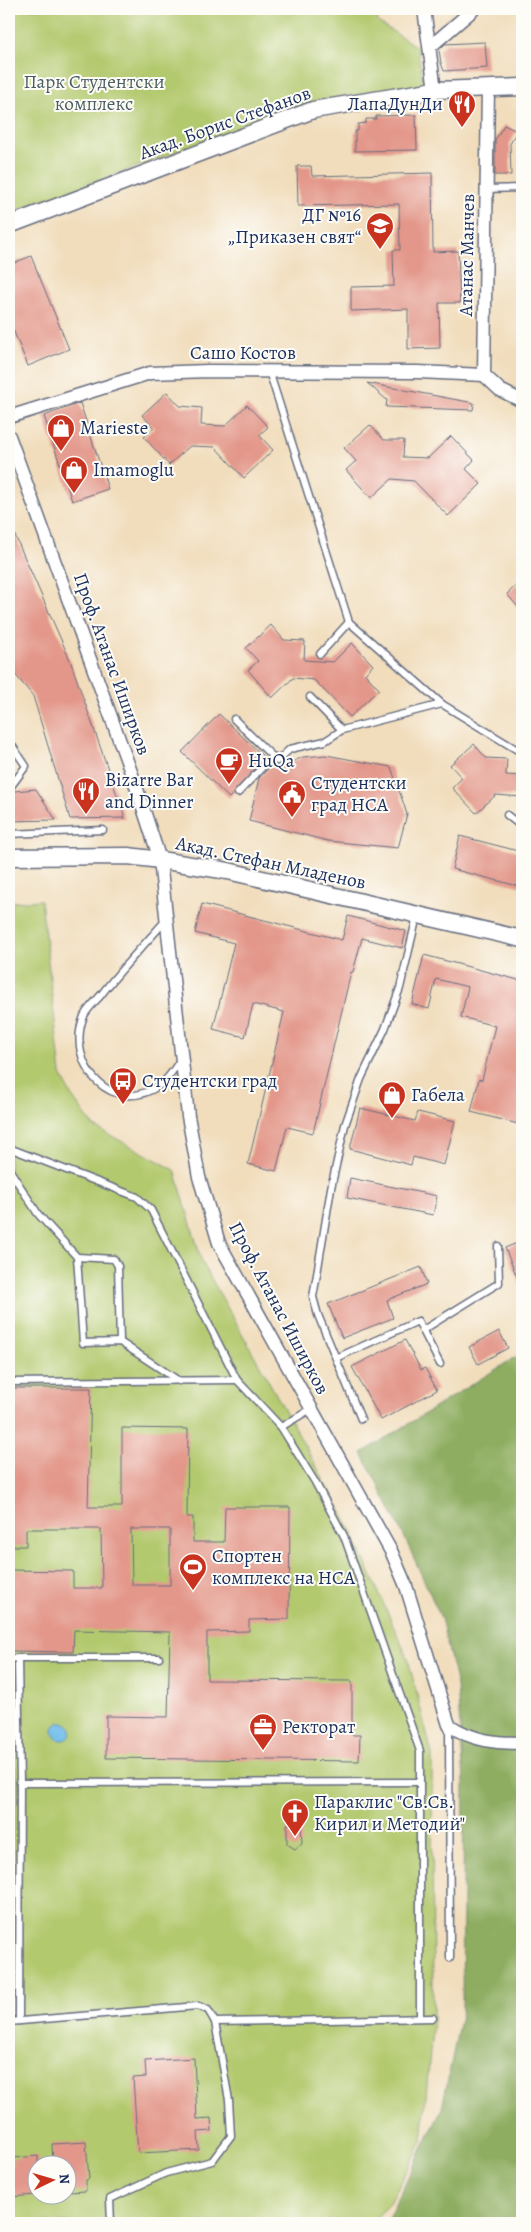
<svg xmlns="http://www.w3.org/2000/svg" width="531" height="2232" viewBox="0 0 531 2232" font-family="Alegreya,serif">
<rect width="100%" height="100%" fill="#fdfcf7"/>
<filter id="ink" filterUnits="userSpaceOnUse"><feTurbulence type="fractalNoise" baseFrequency=".02" numOctaves="2"/><feDisplacementMap in="SourceGraphic" scale="10" xChannelSelector="R" yChannelSelector="G"/><feConvolveMatrix kernelMatrix="1 2 1 2 8 2 1 2 1" color-interpolation-filters="sRGB"/></filter>
<filter id="wash" filterUnits="userSpaceOnUse"><feTurbulence type="fractalNoise" baseFrequency=".0096" numOctaves="4" result="noise"/><feDisplacementMap in="SourceGraphic" scale="20" xChannelSelector="R" yChannelSelector="G"/><feGaussianBlur stdDeviation="1.12" result="paint"/><feColorMatrix in="noise" values="0 0 0 0 0 0 0 0 0 0 0 0 0 0 0 0 0 1.4 0 .05"/><feComposite in="paint" operator="in"/></filter>
<g filter="url(#wash)">
<rect width="100%" height="100%" fill="#f1ddbc"/>
<g fill="#b3c96e" stroke="#677c66" fill-rule="evenodd">
<polygon points="9,9 376,9 378,22 417,47 424,85 325,99 290,108 247,126 9,214"/>
<path d="M 41,900 L 61,1074 L 71,1095 L 93,1126 L 175,1170 L 202,1262 L 348,1523 L 408,1659 L 432,1754 L 433,2018 L 422,2142 L 389,2205 L 370,2223 L 9,2223 L 9,902 ZM 38,2164 L 68,2164 L 68,2194 L 38,2194 Z"/>
</g>
<polygon fill="#8ead61" stroke="#546e60" points="522,1353 522,2223 386,2223 442,2108 462,2010 464,1780 457,1686 441,1618 403,1534 362,1453"/>
<circle fill="#70beeb" stroke="#4676a4" cx="62" cy="1731" r="9"/>
<g id="blocks">
<g fill="#e3978a" fill-rule="evenodd">
<polygon points="485,42 487,68 444,71 441,63 439,50 445,44"/>
<polygon points="416,115 417,150 355,151 355,131 358,131 358,124 366,123 366,119 376,119 376,116"/>
<polygon points="504,125 517,131 510,144 511,175 495,175 495,140"/>
<polygon points="297,166 311,166 312,176 432,173 433,252 458,251 460,303 439,303 440,348 408,349 408,309 351,311 351,287 394,286 393,250 400,250 399,204 298,206"/>
<polygon points="31,256 69,349 28,366 9,320 9,265"/>
<polygon points="367,383 474,403 473,410 386,407 387,400"/>
<polygon points="167,392 180,406 202,408 201,425 225,426 247,405 268,427 259,435 273,450 244,478 215,447 190,446 169,465 144,437 154,428 142,415"/>
<polygon points="80,403 108,489 72,501 44,416"/>
<polygon points="370,425 384,440 404,440 403,457 428,458 451,436 474,460 466,469 481,484 448,516 414,481 392,479 371,498 346,470 356,461 344,448"/>
<polygon points="9,522 70,660 125,818 70,819 33,696 9,667"/>
<polygon points="522,580 522,612 507,594"/>
<polygon points="271,625 284,640 305,641 304,660 333,662 352,643 373,665 365,674 379,689 350,717 314,680 293,678 272,698 248,670 258,661 246,648"/>
<polygon points="219,714 265,758 229,798 182,752"/>
<polygon points="474,744 486,758 507,759 506,775 522,776 522,797 496,795 476,813 452,788 462,778 450,765"/>
<polygon points="326,755 391,767 407,814 398,848 328,841 249,821 259,778 272,765 276,769 303,757"/>
<polygon points="36,789 56,820 9,821 9,794 14,791"/>
<polygon points="460,836 522,852 522,887 452,869"/>
<polygon points="202,904 342,940 348,916 406,931 402,948 362,938 353,972 351,972 313,1133 287,1127 276,1171 248,1164 284,1012 253,1004 245,1037 213,1029 234,943 195,933"/>
<polygon points="424,955 522,981 522,1125 471,1112 479,1079 482,1080 495,1026 461,1017 468,987 436,979 429,1009 412,1004"/>
<polygon points="360,1108 415,1121 418,1112 455,1121 444,1165 413,1157 411,1165 350,1149"/>
<polygon points="350,1178 437,1196 433,1215 347,1198"/>
<polygon points="522,1241 522,1289 505,1248"/>
<polygon points="421,1267 427,1284 387,1300 393,1318 342,1338 328,1304"/>
<polygon points="499,1331 508,1348 478,1364 469,1347"/>
<polygon points="405,1340 421,1370 425,1368 437,1390 381,1420 352,1367"/>
<path d="M 12,1388 L 91,1388 L 88,1507 L 122,1507 L 122,1428 L 188,1429 L 187,1517 L 193,1517 L 193,1542 L 224,1542 L 225,1507 L 290,1507 L 289,1619 L 249,1620 L 249,1631 L 207,1632 L 207,1680 L 352,1681 L 352,1735 L 360,1735 L 359,1761 L 106,1758 L 106,1716 L 168,1717 L 170,1632 L 74,1630 L 73,1652 L 10,1651 L 9,1570 L 73,1571 L 73,1588 L 102,1588 L 101,1529 L 26,1529 L 26,1546 L 9,1546 L 9,1393 ZM 131,1529 L 170,1529 L 170,1585 L 132,1585 Z"/>
<polygon points="287,1824 301,1824 302,1843 295,1849 287,1844"/>
<polygon points="194,2058 197,2119 211,2118 212,2131 198,2132 199,2150 138,2153 133,2078 146,2077 145,2061"/>
<polygon points="86,2142 89,2179 86,2180 86,2191 68,2192 68,2164 53,2164 52,2144"/>
<polygon points="38,2156 38,2195 9,2197 9,2166 13,2165 12,2158"/>
</g>
</g>
</g>
<g filter="url(#ink)">
<use href="#blocks" fill-opacity="0" stroke="#666c7f" stroke-width="1"/>
<g fill="none" stroke-linecap="round" stroke-linejoin="round">
<g stroke="#666c7f" stroke-width="9">
<g id="service">
<polyline points="486,189 522,188"/>
<polyline points="269,371 349,622 442,704 519,751 522,751"/>
<polyline points="320,654 349,622"/>
<polyline points="310,697 342,730 442,704"/>
<polyline points="234,719 277,761 290,749 325,741 342,730"/>
<polyline points="9,741 26,766 9,789"/>
<polyline points="238,793 272,757"/>
<polyline points="507,815 522,827"/>
<polyline points="9,834 103,830"/>
<path d="M 166,920 C 144,945 121,969 101,995 C 96,1001 87,1009 84,1016 C 64,1065 114,1119 161,1084 C 169,1078 175,1068 180,1060"/>
<polyline points="9,1148 137,1197 151,1210 237,1380 281,1427"/>
<polyline points="9,1169 38,1214 77,1257 83,1343 120,1342 179,1381"/>
<polyline points="77,1257 114,1259 118,1266 120,1342"/>
<polyline points="423,1330 499,1283 498,1246"/>
<polyline points="336,1358 418,1321 440,1364"/>
<polyline points="9,1382 237,1380"/>
<polyline points="311,1409 281,1427 315,1482 344,1536 420,1751 420,2018"/>
<polyline points="361,1419 318,1315 313,1297 317,1274 331,1188 345,1125 361,1079 385,1029 400,988 417,916"/>
<polyline points="9,1659 18,1658"/>
<polyline points="449,1726 450,1958"/>
<polyline points="20,1783 420,1782"/>
<polyline points="19,2021 20,1783 18,1658 159,1658"/>
<polyline points="9,2022 198,2006 208,2010 215,2022 229,2100 231,2136 212,2161 166,2173 110,2199 111,2223"/>
<polyline points="215,2022 433,2018"/>
</g>
</g>
<g stroke="#666c7f" stroke-width="15">
<g id="minor">
<polyline points="424,9 435,90"/>
<polyline points="431,46 474,9"/>
<polyline points="488,88 484,375 500,390 522,401"/>
<polyline points="9,417 150,373 208,371 418,372 484,375"/>
<path d="M 9,436 L 135,783 L 160,860 L 188,1116 L 199,1177 L 219,1243 L 392,1553 L 406,1586 L 449,1725 C 473,1741 495,1743 522,1743"/>
</g>
</g>
<g stroke="#666c7f" stroke-width="19">
<g id="tertiary">
<polyline points="9,225 313,110 435,90 522,87"/>
<polyline points="9,857 128,856 160,860 228,871 522,939"/>
</g>
</g>
<use href="#service" stroke="#fff" stroke-width="6"/>
<use href="#minor" stroke="#fff" stroke-width="12"/>
<use href="#tertiary" stroke="#fff" stroke-width="16"/>
</g>
</g>
<defs>
<g id="restaurant-pin" transform="scale(1.4375)"><path d="M0 17L-7.5 6A9.5 9.5 0 1 1 7.5 6Z" fill="#c8321e" stroke="#fdfcf7"/><path d="M-5-6h1v4h1v-4h1v4h1v-4h1v5L-1.5 .5V6h-2V.5L-5-1ZM5-6V6H3V1.5H1.5Q1.5-4 5-6Z" fill="#fff"/></g>
<g id="school-pin" transform="scale(1.4375)"><path d="M0 17L-7.5 6A9.5 9.5 0 1 1 7.5 6Z" fill="#c8321e" stroke="#fdfcf7"/><path d="M0-5L7-2L0 1L-7-2ZM-4 1L0 2.5L4 1V4Q0 6-4 4Z" fill="#fff"/></g>
<g id="shop-pin" transform="scale(1.4375)"><path d="M0 17L-7.5 6A9.5 9.5 0 1 1 7.5 6Z" fill="#c8321e" stroke="#fdfcf7"/><path d="M-5-2.5h2.3a2.7 3.5 0 0 1 5.4 0H5L5.5 6h-11ZM-1.5-2.5h3a1.5 2.3 0 0 0-3 0Z" fill="#fff"/></g>
<g id="cafe-pin" transform="scale(1.4375)"><path d="M0 17L-7.5 6A9.5 9.5 0 1 1 7.5 6Z" fill="#c8321e" stroke="#fdfcf7"/><path d="M-5.5-4.5H6V0H3Q3 3.5 0 3.5H-2.5Q-5.5 3.5-5.5 0ZM3-3.2v2h1.7v-2ZM-6 4.5H4V6H-6Z" fill="#fff"/></g>
<g id="civic-pin" transform="scale(1.4375)"><path d="M0 17L-7.5 6A9.5 9.5 0 1 1 7.5 6Z" fill="#c8321e" stroke="#fdfcf7"/><path d="M-.6-6.5H3V-4.5H.6V-3L4-1V1h2V6H-6V1h2V-1L-.6-3ZM-1.2 2.5V6h2.4V2.5Z" fill="#fff"/></g>
<g id="bus-pin" transform="scale(1.4375)"><path d="M0 17L-7.5 6A9.5 9.5 0 1 1 7.5 6Z" fill="#c8321e" stroke="#fdfcf7"/><path d="M-5-6H5V4H4V6H2V4H-2V6H-4V4H-5ZM-3.5-4V0h7V-4ZM-3.5 1.2v1.5H-2V1.2ZM2 1.2v1.5H3.5V1.2Z" fill="#fff"/></g>
<g id="stadium-pin" transform="scale(1.4375)"><path d="M0 17L-7.5 6A9.5 9.5 0 1 1 7.5 6Z" fill="#c8321e" stroke="#fdfcf7"/><path d="M0-5a6.5 5 0 1 0 0 10a6.5 5 0 1 0 0-10ZM-3.5-1.8h7v3.6h-7Z" fill="#fff"/></g>
<g id="office-pin" transform="scale(1.4375)"><path d="M0 17L-7.5 6A9.5 9.5 0 1 1 7.5 6Z" fill="#c8321e" stroke="#fdfcf7"/><path d="M-6-3h4V-5.5h4V-3h4V5H-6ZM-1-4.5V-3h2v-1.5ZM-6 0V1H6V0Z" fill="#fff"/></g>
<g id="church-pin" transform="scale(1.4375)"><path d="M0 17L-7.5 6A9.5 9.5 0 1 1 7.5 6Z" fill="#c8321e" stroke="#fdfcf7"/><path d="M-1.2-6h2.4v3.5h3.3v2.4h-3.3V6h-2.4V-.1h-3.3v-2.4h3.3Z" fill="#fff"/></g>
</defs>
<g fill-rule="evenodd">
<use href="#restaurant-pin" x="462" y="104"/>
<use href="#school-pin" x="380" y="226"/>
<use href="#shop-pin" x="61" y="428"/>
<use href="#shop-pin" x="74" y="470"/>
<use href="#cafe-pin" x="229" y="761"/>
<use href="#restaurant-pin" x="86" y="791"/>
<use href="#civic-pin" x="292" y="794"/>
<use href="#bus-pin" x="123" y="1081"/>
<use href="#shop-pin" x="392" y="1095"/>
<use href="#stadium-pin" x="193" y="1567"/>
<use href="#office-pin" x="263" y="1727"/>
<use href="#church-pin" x="295" y="1813"/>
</g>
<g text-anchor="middle" dominant-baseline="central" stroke-width="4" stroke-linejoin="round" paint-order="stroke">
<g font-size="19" fill="#495d63" stroke="#fdfcf7">
<text x="94" y="82">Парк Студентски<tspan x="94" dy="22">комплекс</tspan></text>
</g>
<g font-size="19" fill="#1b2f5e" stroke="#fdfcf7" text-anchor="start">
<text x="443" y="104" text-anchor="end">ЛапаДунДи</text>
<text x="361" y="215" text-anchor="end">ДГ №16<tspan x="361" dy="22">„Приказен свят“</tspan></text>
<text x="80" y="428">Marieste</text>
<text x="93" y="470">Imamoglu</text>
<text x="248" y="761">HuQa</text>
<text x="105" y="780">Bizarre Bar<tspan x="105" dy="22">and Dinner</tspan></text>
<text x="311" y="783">Студентски<tspan x="311" dy="22">град НСА</tspan></text>
<text x="142" y="1081">Студентски град</text>
<text x="411" y="1095">Габела</text>
<text x="212" y="1556">Спортен<tspan x="212" dy="22">комплекс на НСА</tspan></text>
<text x="282" y="1727">Ректорат</text>
<text x="314" y="1802">Параклис "Св.Св.<tspan x="314" dy="22">Кирил и Методий"</tspan></text>
</g>
<g font-size="19" fill="#1b2f5e" stroke="#fdfcf7">
<text transform="translate(225 123) rotate(-20)">Акад. Борис Стефанов</text>
<text transform="translate(467 255) rotate(-89)">Атанас Манчев</text>
<text x="243" y="353">Сашо Костов</text>
<text transform="translate(112 664) rotate(70)">Проф. Атанас Иширков</text>
<text transform="translate(271 863) rotate(12)">Акад. Стефан Младенов</text>
<text transform="translate(279 1308) rotate(62)">Проф. Атанас Иширков</text>
</g>
</g>
<rect width="531" height="2232" fill="none" stroke="#fdfcf7" stroke-width="30"/>
<g transform="translate(52 2180) rotate(85)"><circle r="24" fill="#fdfcf7" stroke="#a3aaba"/>
<path d="M0-4L9 19L0 12L-9 19Z" fill="#c8321e"/>
<text y="-8" font-size="14" font-weight="bold" text-anchor="middle" fill="#1b2f5e">N</text>
</g>
</svg>
